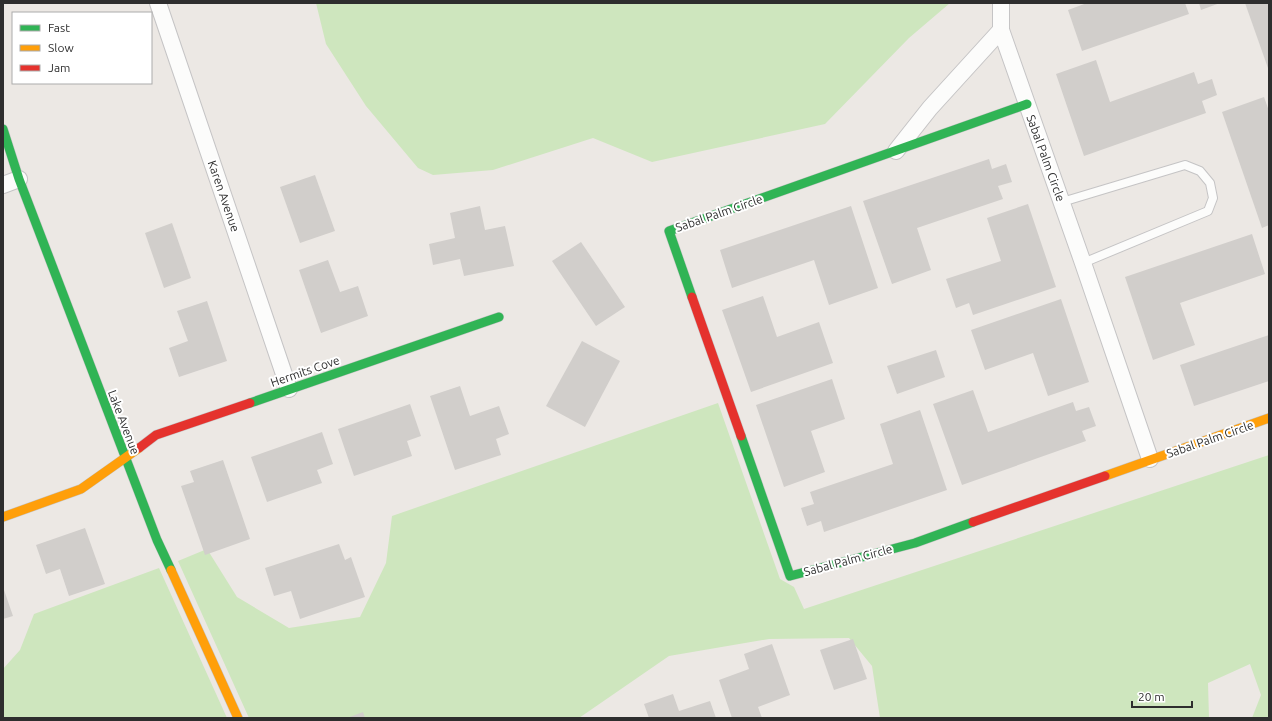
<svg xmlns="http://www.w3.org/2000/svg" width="1272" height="721" viewBox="0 0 1272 721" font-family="Ubuntu,sans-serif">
<rect width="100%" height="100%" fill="#ece8e4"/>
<g fill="#cee6be">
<polygon points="316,3 950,3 909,38 825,124 652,162 593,138 493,170 433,175 418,168 366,106 326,44"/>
<polygon points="718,403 780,579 794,587 804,609 1269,455 1269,718 1252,718 1261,695 1250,664 1208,683 1209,718 880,718 872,666 849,638 769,639 669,656 579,718 249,718 178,561 207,549 237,597 289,628 360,617 386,563 392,516"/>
<polygon points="159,568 227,718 3,718 3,669 20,650 34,614"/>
</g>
<g fill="#d1cecb">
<polygon points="1087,3 1185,3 1189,14 1082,51 1068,10"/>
<polygon points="1199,3 1220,3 1201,10"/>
<polygon points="1245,3 1269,3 1269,71"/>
<polygon points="1096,60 1110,102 1194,72 1198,84 1212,79 1217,95 1202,101 1206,113 1084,156 1056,74"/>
<polygon points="1264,97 1269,111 1269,225 1262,228 1222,112"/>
<polygon points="989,159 992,169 1006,164 1012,182 998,186 1003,199 917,228 931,270 892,284 863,201"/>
<polygon points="315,175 335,231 300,243 280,187"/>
<polygon points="1028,204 1056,287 973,315 969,303 956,308 946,279 1001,261 987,218"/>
<polygon points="480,206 485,230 505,226 514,266 464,276 460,259 433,265 429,244 455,238 450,213"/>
<polygon points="851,206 878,288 829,305 814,260 732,288 720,250"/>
<polygon points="172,223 191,278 164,288 145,233"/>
<polygon points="1252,234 1265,274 1180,303 1195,345 1153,360 1125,277"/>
<polygon points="581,242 625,307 596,326 552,261"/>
<polygon points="328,260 340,292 358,286 368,316 321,333 299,270"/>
<polygon points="763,296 777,337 819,322 833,363 751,392 722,310"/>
<polygon points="1061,299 1089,382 1048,396 1033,353 985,370 971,330"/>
<polygon points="207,301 227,361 179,377 169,348 188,341 177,311"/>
<polygon points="1269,335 1269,381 1194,406 1180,365"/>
<polygon points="582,341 620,361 585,427 546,406"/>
<polygon points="936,350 945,377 897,394 887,366"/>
<polygon points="832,379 845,419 811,431 825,472 784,487 756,405"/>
<polygon points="460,386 470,416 499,406 509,434 496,439 501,455 455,470 430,396"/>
<polygon points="973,390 988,432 1073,402 1076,411 1089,407 1096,426 1082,431 1086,441 962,485 933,404"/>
<polygon points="410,404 421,436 407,441 412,456 354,476 338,429"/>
<polygon points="920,410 947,490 824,532 821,521 807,526 801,508 814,504 810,492 893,464 880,424"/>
<polygon points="322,432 333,464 317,470 322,483 267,502 251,457"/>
<polygon points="223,460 250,539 205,555 181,486 194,482 190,471"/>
<polygon points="85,528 105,584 69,596 60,569 46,574 36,545"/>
<polygon points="339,544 345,560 351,557 365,597 300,619 291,591 274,596 265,568"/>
<polygon points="3,587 13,616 3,619"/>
<polygon points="853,639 867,679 834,690 820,650"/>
<polygon points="772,644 790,695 758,707 762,718 732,718 719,680 749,669 744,654"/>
<polygon points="673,694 679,711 710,701 716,718 649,718 644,704"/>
<polygon points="363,712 365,718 347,718"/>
</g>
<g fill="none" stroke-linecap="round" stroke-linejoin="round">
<g stroke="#c5c4c5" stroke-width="10">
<polyline id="lane" points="1062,202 1185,165 1200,171 1210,183 1213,198 1208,211 1083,263"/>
</g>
<g stroke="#c5c4c5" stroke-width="18">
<g id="street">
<polyline points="158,3 289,389"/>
<polyline points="1001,3 1001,30 1083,263 1150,459"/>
<polyline points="896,151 930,108 1001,30"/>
<polyline points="3,185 19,179"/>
</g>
</g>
<g stroke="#c5c4c5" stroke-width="10">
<g id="fast">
<polyline points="3,129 19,179 157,540 171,570"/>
<polyline points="692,297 669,231 1027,104"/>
<polyline points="250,403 499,317"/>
<polyline points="741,436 790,576 915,543 973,522"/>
</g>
</g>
<g stroke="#c5c4c5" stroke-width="10">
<g id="slow">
<polyline points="1105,476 1269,418"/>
<polyline points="3,517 81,489 139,448"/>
<polyline points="171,570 238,718"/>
</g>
</g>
<g stroke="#c5c4c5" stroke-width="10">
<g id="jam">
<polyline points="692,297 741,436"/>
<polyline points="139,448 156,435 250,403"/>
<polyline points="973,522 1105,476"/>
</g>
</g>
<use href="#lane" stroke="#fcfcfb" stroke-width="8"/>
<use href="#street" stroke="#fcfcfb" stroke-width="16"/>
<use href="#fast" stroke="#30b455" stroke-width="9"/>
<use href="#slow" stroke="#ff9f0a" stroke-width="9"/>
<use href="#jam" stroke="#e5322d" stroke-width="9"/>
</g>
<g text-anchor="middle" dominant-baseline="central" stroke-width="4" stroke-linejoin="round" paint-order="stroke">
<g font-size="12" fill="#2e2e2e" stroke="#fff">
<text transform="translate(1046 158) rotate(70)">Sabal Palm Circle</text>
<text transform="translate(224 196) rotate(71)">Karen Avenue</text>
<text transform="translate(719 213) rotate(-19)">Sabal Palm Circle</text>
<text transform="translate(305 371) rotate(-19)">Hermits Cove</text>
<text transform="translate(124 422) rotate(69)">Lake Avenue</text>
<text transform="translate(1210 439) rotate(-19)">Sabal Palm Circle</text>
<text transform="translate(848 560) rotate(-15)">Sabal Palm Circle</text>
</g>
</g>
<rect width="1272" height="721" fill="none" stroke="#2e2e2e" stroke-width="8"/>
<rect x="12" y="12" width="140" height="72" fill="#ffffff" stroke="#ababab"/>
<rect x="20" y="25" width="20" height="6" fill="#30b455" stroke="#ababab"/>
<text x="48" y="32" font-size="12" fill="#2e2e2e">Fast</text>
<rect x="20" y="45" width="20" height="6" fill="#ff9f0a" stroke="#ababab"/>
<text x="48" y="52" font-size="12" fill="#2e2e2e">Slow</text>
<rect x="20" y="65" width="20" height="6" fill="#e5322d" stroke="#ababab"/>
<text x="48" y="72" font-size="12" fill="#2e2e2e">Jam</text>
<path d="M1132 701v6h60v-6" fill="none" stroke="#2e2e2e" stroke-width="2"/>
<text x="1138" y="701" font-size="12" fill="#2e2e2e" stroke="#ffffff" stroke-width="3" paint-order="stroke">20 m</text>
</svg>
